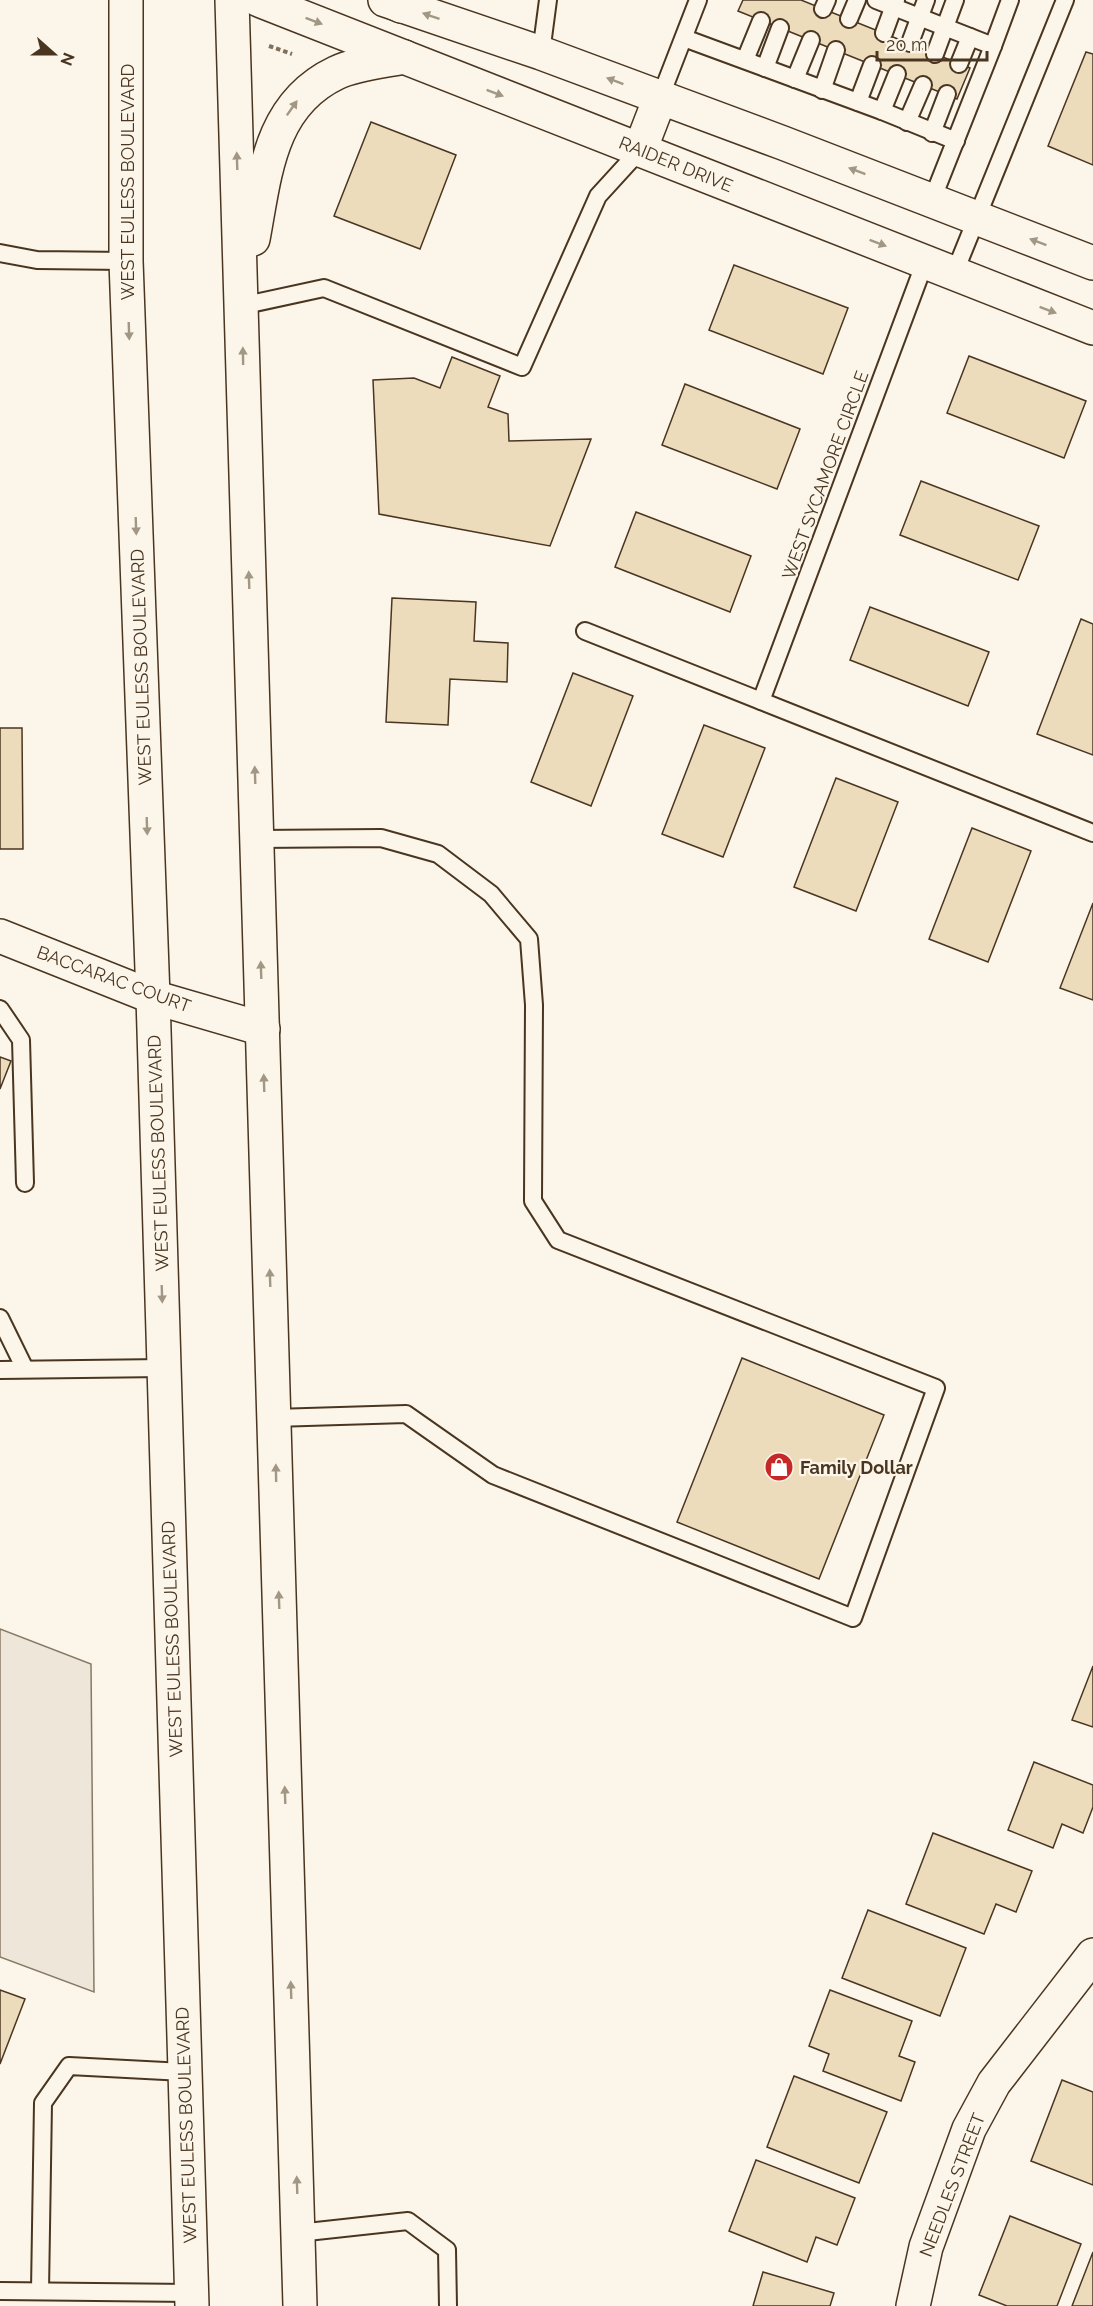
<svg xmlns="http://www.w3.org/2000/svg" width="1093" height="2306" viewBox="0 0 1093 2306" font-family="Raleway,sans-serif">
<rect width="100%" height="100%" fill="#fbf6e9"/>
<polygon fill="#ede6d9" stroke="#887966" stroke-width="1.5" points="0,1629 91,1664 94,1992 0,1957"/>
<g fill="#ecdcbc" stroke="#4a3520" stroke-width="1.5">
<polygon points="743,0 801,0 970,68 957,99 738,11"/>
<polygon points="1086,52 1093,54 1093,165 1048,146"/>
<polygon points="371,122 456,155 420,249 334,216"/>
<polygon points="734,265 848,308 823,374 709,330"/>
<polygon points="969,356 1086,401 1064,458 947,413"/>
<polygon points="452,357 500,376 488,407 508,414 509,441 591,439 550,546 379,514 373,380 414,378 440,388"/>
<polygon points="685,384 800,429 777,489 662,445"/>
<polygon points="921,481 1039,526 1018,580 900,535"/>
<polygon points="636,512 751,556 730,612 615,567"/>
<polygon points="392,598 476,602 474,641 508,643 507,682 450,679 448,725 386,722"/>
<polygon points="870,607 989,652 968,706 850,660"/>
<polygon points="1081,619 1093,624 1093,755 1037,734"/>
<polygon points="573,673 633,696 591,806 531,782"/>
<polygon points="704,725 765,748 723,857 662,834"/>
<polygon points="0,728 22,728 23,849 0,849"/>
<polygon points="836,778 898,802 856,911 794,887"/>
<polygon points="972,828 1031,851 988,962 929,939"/>
<polygon points="1093,903 1093,1000 1060,988"/>
<polygon points="0,1057 11,1061 0,1089"/>
<polygon points="742,1358 884,1415 819,1579 677,1522"/>
<polygon points="1093,1666 1093,1727 1072,1720"/>
<polygon points="1034,1762 1093,1785 1093,1807 1083,1833 1062,1824 1053,1848 1008,1830"/>
<polygon points="933,1833 1032,1871 1016,1912 996,1904 984,1934 906,1904"/>
<polygon points="868,1910 966,1948 940,2016 842,1978"/>
<polygon points="0,1990 25,1999 0,2064"/>
<polygon points="830,1990 912,2021 899,2056 915,2062 901,2101 823,2071 829,2054 809,2046"/>
<polygon points="794,2076 887,2112 859,2183 767,2147"/>
<polygon points="1062,2080 1093,2092 1093,2185 1031,2161"/>
<polygon points="756,2160 855,2198 837,2245 816,2237 807,2262 729,2231"/>
<polygon points="1010,2216 1081,2244 1057,2306 1007,2306 979,2295"/>
<polygon points="1093,2252 1093,2306 1072,2306"/>
<polygon points="763,2272 834,2293 830,2306 753,2306"/>
</g>
<g fill="none" stroke-linecap="round" stroke-linejoin="round">
<g stroke="#4a3520" stroke-width="20">
<g id="service">
<polyline points="876,0 993,46 932,200"/>
<polyline points="823,9 827,0"/>
<polyline points="849,19 857,0"/>
<polyline points="884,33 896,0"/>
<polyline points="684,38 882,111 956,141"/>
<polyline points="910,43 926,0"/>
<polyline points="993,46 1010,0"/>
<polyline points="541,53 548,0"/>
<polyline points="935,54 955,0"/>
<polyline points="745,60 761,21"/>
<polyline points="959,64 970,37"/>
<polyline points="765,68 780,28"/>
<polyline points="795,79 811,40"/>
<polyline points="822,90 836,50"/>
<polyline points="660,98 698,0"/>
<polyline points="858,102 872,65"/>
<polyline points="882,111 897,74"/>
<polyline points="907,122 923,85"/>
<polyline points="932,133 947,94"/>
<polyline points="0,253 37,260 126,261"/>
<polyline points="954,274 1065,0"/>
<polyline points="241,306 324,288 522,367 598,196 640,150"/>
<polyline points="585,631 1093,833"/>
<polyline points="761,701 925,262"/>
<polyline points="257,839 381,838 438,854 491,894 529,939 534,1005 533,1201 558,1240 936,1388 853,1618 493,1475 406,1414 274,1418"/>
<polyline points="0,1009 21,1040 25,1183"/>
<polyline points="0,1318 25,1369"/>
<polyline points="0,1370 164,1368"/>
<polyline points="298,2233 408,2221 447,2250 448,2306"/>
<polyline points="0,2291 191,2293"/>
<polyline points="40,2291 43,2103 69,2066 184,2072"/>
</g>
</g>
<g stroke="#4a3520" stroke-width="36">
<g id="minor">
<polyline points="0,936 153,997 263,1029"/>
<polyline points="913,2306 926,2247 969,2129 994,2083 1093,1955"/>
</g>
</g>
<g stroke="#4a3520" stroke-width="36">
<g id="secondary">
<polyline points="259,0 1093,328"/>
<polyline points="385,0 541,53 783,143 1093,263"/>
<polyline points="640,150 660,98"/>
</g>
</g>
<g stroke="#4a3520" stroke-width="36">
<g id="primary">
<polyline points="126,0 126,261 153,997 192,2306"/>
<polyline points="232,0 300,2306"/>
<polyline points="389,0 401,6"/>
<path d="M 253,239 C 265,175 269,105 336,73 C 354,64 383,61 404,57"/>
</g>
</g>
<polyline stroke="#7f6f5c" stroke-width="4" stroke-dasharray="4.5 3" stroke-linecap="butt" points="269,46 292,54"/>
<use href="#service" stroke="#fbf6e9" stroke-width="16"/>
<use href="#minor" stroke="#fbf6e9" stroke-width="33"/>
<use href="#secondary" stroke="#fbf6e9" stroke-width="33"/>
<use href="#primary" stroke="#fbf6e9" stroke-width="33"/>
</g>
<defs><path id="oneway-solid" d="M-6-.8H1V-3.2L6.5 0L1 3.2V.8H-6Z" transform="scale(1.5)"/></defs>
<g fill="#a29684">
<use href="#oneway-solid" transform="translate(431 16) rotate(-161)"/>
<use href="#oneway-solid" transform="translate(314 21) rotate(21)"/>
<use href="#oneway-solid" transform="translate(615 81) rotate(-159)"/>
<use href="#oneway-solid" transform="translate(495 93) rotate(21)"/>
<use href="#oneway-solid" transform="translate(292 108) rotate(-55)"/>
<use href="#oneway-solid" transform="translate(237 161) rotate(-92)"/>
<use href="#oneway-solid" transform="translate(857 171) rotate(-159)"/>
<use href="#oneway-solid" transform="translate(1038 242) rotate(-159)"/>
<use href="#oneway-solid" transform="translate(878 243) rotate(21)"/>
<use href="#oneway-solid" transform="translate(1048 310) rotate(21)"/>
<use href="#oneway-solid" transform="translate(129 331) rotate(88)"/>
<use href="#oneway-solid" transform="translate(243 356) rotate(-91)"/>
<use href="#oneway-solid" transform="translate(136 526) rotate(88)"/>
<use href="#oneway-solid" transform="translate(249 580) rotate(-92)"/>
<use href="#oneway-solid" transform="translate(255 775) rotate(-92)"/>
<use href="#oneway-solid" transform="translate(147 826) rotate(88)"/>
<use href="#oneway-solid" transform="translate(261 970) rotate(-92)"/>
<use href="#oneway-solid" transform="translate(264 1083) rotate(-92)"/>
<use href="#oneway-solid" transform="translate(270 1278) rotate(-92)"/>
<use href="#oneway-solid" transform="translate(162 1294) rotate(88)"/>
<use href="#oneway-solid" transform="translate(276 1473) rotate(-91)"/>
<use href="#oneway-solid" transform="translate(279 1600) rotate(-92)"/>
<use href="#oneway-solid" transform="translate(285 1795) rotate(-92)"/>
<use href="#oneway-solid" transform="translate(291 1990) rotate(-92)"/>
<use href="#oneway-solid" transform="translate(297 2185) rotate(-92)"/>
</g>
<defs>
<g id="shop-disc" transform="scale(1.5)"><circle r="9.5" fill="#c62828" stroke="#fbf6e9"/><path d="M-5-2.5h2.3a2.7 3.5 0 0 1 5.4 0H5L5.5 6h-11ZM-1.5-2.5h3a1.5 2.3 0 0 0-3 0Z" fill="#fff"/></g>
</defs>
<g fill-rule="evenodd">
<use href="#shop-disc" x="779" y="1467"/>
</g>
<g text-anchor="middle" dominant-baseline="central" stroke-width="4.5" stroke-linejoin="round" paint-order="stroke">
<g font-size="18" fill="#4a3520" stroke="#fbf6e9">
<text transform="translate(676 164) rotate(22)">RAIDER DRIVE</text>
<text transform="translate(127 182) rotate(-90)">WEST EULESS BOULEVARD</text>
<text transform="translate(825 475) rotate(-70)">WEST SYCAMORE CIRCLE</text>
<text transform="translate(141 667) rotate(-92)">WEST EULESS BOULEVARD</text>
<text transform="translate(114 979) rotate(20)">BACCARAC COURT</text>
<text transform="translate(158 1153) rotate(-92)">WEST EULESS BOULEVARD</text>
<text transform="translate(172 1639) rotate(-92)">WEST EULESS BOULEVARD</text>
<text transform="translate(186 2125) rotate(-92)">WEST EULESS BOULEVARD</text>
<text transform="translate(952 2185) rotate(-69)">NEEDLES STREET</text>
</g>
<g font-size="18" font-weight="bold" fill="#4a3520" stroke="#fbf6e9" text-anchor="start">
<text x="800" y="1467">Family Dollar</text>
</g>
</g>
<g transform="translate(54 54) rotate(111)" stroke="#fbf6e9" stroke-width="4.5" paint-order="stroke">
<path d="M0-4.5L10 22L0 15L-10 22Z" fill="#4a3520"/>
<text y="-9" font-size="16" font-weight="bold" text-anchor="middle" fill="#4a3520">N</text>
</g>
<path d="M877 51v9h110v-9" fill="none" stroke="#4a3520" stroke-width="3"/>
<text x="886" y="51" font-size="18" fill="#4a3520" stroke="#fbf6e9" stroke-width="4.5" paint-order="stroke">20 m</text>
</svg>
